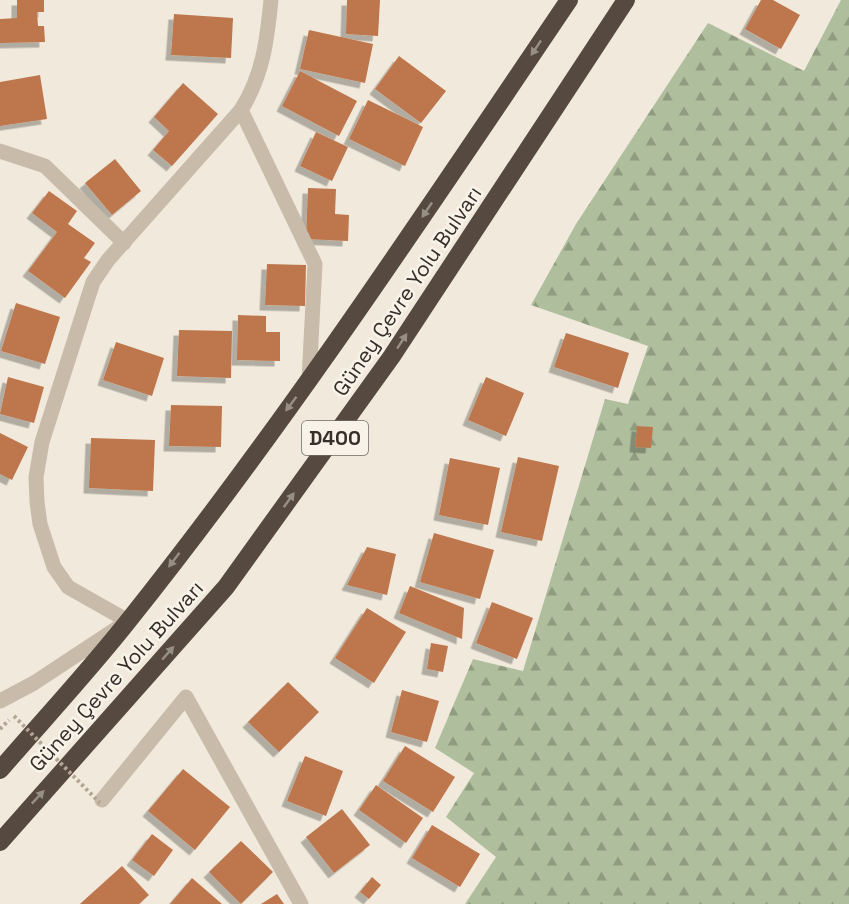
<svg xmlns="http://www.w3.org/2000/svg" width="849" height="904" viewBox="0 0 849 904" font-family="'Space Grotesk',sans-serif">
<defs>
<pattern id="forest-firs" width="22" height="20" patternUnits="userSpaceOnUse" patternTransform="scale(1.5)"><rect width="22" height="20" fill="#afbf9d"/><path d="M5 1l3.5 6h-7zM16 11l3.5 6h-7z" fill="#8f9c80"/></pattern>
<filter id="shadow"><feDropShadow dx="-5.5" dy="5.5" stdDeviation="0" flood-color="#0004"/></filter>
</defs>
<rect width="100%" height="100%" fill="#f1eadc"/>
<polygon fill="url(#forest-firs)" points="841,0 849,0 849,904 465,904 496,857 446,817 474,773 435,748 473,659 523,671 605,399 628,404 648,346 531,305 576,224 708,23 804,71"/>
<g fill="#be764d" filter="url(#shadow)">
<polygon points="17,0 44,0 44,12 37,12 38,26 44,26 45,42 0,43 0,19 17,18"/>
<polygon points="347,0 380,0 378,36 346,34"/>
<polygon points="761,0 773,0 800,15 781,49 745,29"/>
<polygon points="174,14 233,18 231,58 171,55"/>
<polygon points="309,30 373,44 365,83 300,69"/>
<polygon points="399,56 446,91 421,123 375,89"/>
<polygon points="300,71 357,101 339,136 282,106"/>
<polygon points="40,75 47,119 0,126 0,82"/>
<polygon points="183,83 218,114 172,166 153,150 169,131 154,117"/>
<polygon points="368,100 423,127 405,166 349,139"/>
<polygon points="316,132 348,147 332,181 300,166"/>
<polygon points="115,159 141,191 112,215 85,183"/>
<polygon points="308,188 336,189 335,214 349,215 348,241 306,239"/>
<polygon points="49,191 77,211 68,224 95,243 84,258 91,262 65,298 28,271 57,232 32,213"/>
<polygon points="267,264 306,265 305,306 265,305"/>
<polygon points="16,303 60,317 45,364 1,351"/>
<polygon points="238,315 266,316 266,332 280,332 280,361 237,360"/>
<polygon points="179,330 232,331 231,378 177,376"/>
<polygon points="566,333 629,353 618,388 554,367"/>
<polygon points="116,342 164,358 152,396 103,380"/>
<polygon points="8,377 44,387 34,423 0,414"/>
<polygon points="486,377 524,393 506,436 468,420"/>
<polygon points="171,405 222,406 221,447 169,446"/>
<polygon points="637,426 653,427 651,448 635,447"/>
<polygon points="0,433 28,447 12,480 0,474"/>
<polygon points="91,438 155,440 153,491 89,488"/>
<polygon points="518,457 559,466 542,541 501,532"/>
<polygon points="450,458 500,468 488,525 439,515"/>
<polygon points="434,533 494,550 480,599 420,582"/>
<polygon points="367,547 396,554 387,595 347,585"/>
<polygon points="410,586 464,608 462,639 399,613"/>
<polygon points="492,602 533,618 517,659 476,643"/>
<polygon points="367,608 406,632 374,683 335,658"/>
<polygon points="431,643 448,646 443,672 427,669"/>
<polygon points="288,682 319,712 279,752 248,722"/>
<polygon points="402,690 439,701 427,742 391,732"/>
<polygon points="405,746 455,777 433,812 383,781"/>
<polygon points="305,756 343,771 326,816 287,801"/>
<polygon points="183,769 230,807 195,850 148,811"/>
<polygon points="376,785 423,818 406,843 359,810"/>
<polygon points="342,809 370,845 334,873 306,837"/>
<polygon points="432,825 480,854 460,887 412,858"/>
<polygon points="152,834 173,850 154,876 132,860"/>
<polygon points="241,841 273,872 241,904 209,872"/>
<polygon points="122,866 149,895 139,904 80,904"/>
<polygon points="372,877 381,885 369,899 360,892"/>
<polygon points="192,878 222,904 170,904"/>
<polygon points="277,894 284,904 261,904"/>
</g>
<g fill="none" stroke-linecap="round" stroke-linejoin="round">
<polyline stroke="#b4a593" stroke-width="4" stroke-dasharray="3 3" stroke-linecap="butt" points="0,729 9,720"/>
<g stroke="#c8bba9" stroke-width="15">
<polyline points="241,110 315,264 309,380"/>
<polyline points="0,151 45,166 124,243"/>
<path d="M 0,701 L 34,683 L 128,621 L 68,587 L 54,567 L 40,524 L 37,502 L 36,477 L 42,442 L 93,282 L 108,260 L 241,110 C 263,75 267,40 271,0"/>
<polyline points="102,800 186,697 301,904"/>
</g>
<g stroke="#564a40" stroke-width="18">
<path d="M 0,770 C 43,720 88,672 129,620 C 287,422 427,210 569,0"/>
<polyline points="0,842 226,587 392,356 626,0"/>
</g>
<polyline stroke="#b4a593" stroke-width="4" stroke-dasharray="3 3" stroke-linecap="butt" points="14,716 100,803"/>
</g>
<defs><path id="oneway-solid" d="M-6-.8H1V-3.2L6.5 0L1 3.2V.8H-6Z" transform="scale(1.5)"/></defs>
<g fill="#978e84">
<use href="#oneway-solid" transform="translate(536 48) rotate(124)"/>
<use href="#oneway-solid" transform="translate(427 210) rotate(124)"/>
<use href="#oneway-solid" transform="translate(402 341) rotate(-57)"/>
<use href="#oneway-solid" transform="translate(291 404) rotate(127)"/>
<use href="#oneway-solid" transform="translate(289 500) rotate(-54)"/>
<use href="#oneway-solid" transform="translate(174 560) rotate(127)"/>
<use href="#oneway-solid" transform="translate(168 653) rotate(-49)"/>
<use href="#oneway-solid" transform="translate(38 797) rotate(-47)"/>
</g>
<g text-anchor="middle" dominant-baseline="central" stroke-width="5" stroke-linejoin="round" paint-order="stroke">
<rect fill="#f8f3e9" stroke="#706963" stroke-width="1.5" x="302" y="421" width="66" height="34" rx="4.5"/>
<g font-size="20" font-weight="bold" fill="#362e29">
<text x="335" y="438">D400</text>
</g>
<g font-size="21" fill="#362e29" stroke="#f8f3e9">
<text transform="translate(407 291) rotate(-56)">Güney Çevre Yolu Bulvarı</text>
<text transform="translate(116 676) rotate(-48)">Güney Çevre Yolu Bulvarı</text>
</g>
</g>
</svg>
